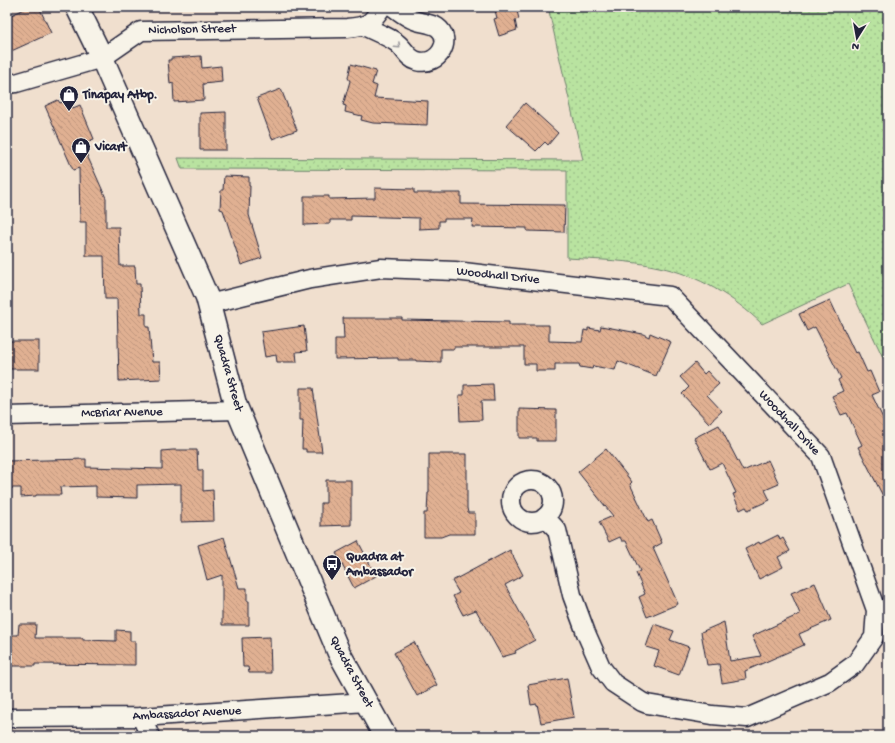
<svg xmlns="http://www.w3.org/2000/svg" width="895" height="743" viewBox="0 0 895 743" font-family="'Gochi Hand',sans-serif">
<defs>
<pattern id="park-dots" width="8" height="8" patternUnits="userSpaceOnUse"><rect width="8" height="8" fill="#b9e3a0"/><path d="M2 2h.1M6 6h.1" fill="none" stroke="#9fc28b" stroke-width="1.8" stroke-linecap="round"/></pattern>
<pattern id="building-back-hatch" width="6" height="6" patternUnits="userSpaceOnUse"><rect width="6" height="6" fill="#e0b092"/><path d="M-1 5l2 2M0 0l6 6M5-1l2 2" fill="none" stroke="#c0977f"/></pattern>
</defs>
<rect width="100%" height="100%" fill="#f0dfce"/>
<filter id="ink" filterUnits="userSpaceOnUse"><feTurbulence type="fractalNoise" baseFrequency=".025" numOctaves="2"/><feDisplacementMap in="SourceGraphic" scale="8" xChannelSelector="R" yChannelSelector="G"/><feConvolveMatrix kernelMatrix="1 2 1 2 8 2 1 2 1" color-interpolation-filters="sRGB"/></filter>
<g filter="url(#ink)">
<path fill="url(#park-dots)" stroke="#6e826e" d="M 548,7 L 888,7 L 888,368 L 848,284 L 762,324 C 734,297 698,275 659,267 C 629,260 598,260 567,258 L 567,170 L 182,169 L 178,158 L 583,160 Z"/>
<g fill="url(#building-back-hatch)" stroke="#22223b">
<polygon points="29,7 39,7 51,33 7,53 7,17"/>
<polygon points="494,7 516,7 519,19 515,20 517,30 499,36 494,19 497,18"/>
<polygon points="201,56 202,68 221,66 222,82 203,84 204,100 174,102 173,83 170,84 168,60 171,60 171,58"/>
<polygon points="351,64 376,71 372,84 377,86 374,98 428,101 427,125 373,123 361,120 362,116 345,112 346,106 343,105 350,81 348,78"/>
<polygon points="281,89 297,130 272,139 257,98"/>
<polygon points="69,99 73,108 80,105 94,139 82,144 106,198 106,227 119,227 120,266 135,266 136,284 140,284 141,314 146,314 146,327 149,327 152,362 160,362 161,379 119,381 117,299 105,299 104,256 86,256 86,222 80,222 79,168 73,170 45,106 58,100 60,103"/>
<polygon points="525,103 558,133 548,145 545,142 536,151 506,125"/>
<polygon points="226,112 226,150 200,150 200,113"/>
<polygon points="224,176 249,177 249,186 250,186 249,215 262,258 241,265 223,210 220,209 221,190 223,190"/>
<polygon points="375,188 414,189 414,193 461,193 461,204 565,205 564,232 527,231 527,228 472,227 473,219 444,219 444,221 439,221 439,228 419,229 419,218 351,216 351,220 330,220 330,224 304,225 304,196 329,196 329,199 375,198"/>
<polygon points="830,300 855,353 858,352 867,372 870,371 879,392 872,395 888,429 888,506 858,447 862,445 847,413 841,415 832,396 843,391 838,380 841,378 815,327 807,331 799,314"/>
<polygon points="343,318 402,318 402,320 509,322 509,325 549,325 549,341 582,342 584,330 588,331 588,328 600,330 601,326 643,334 649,337 650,333 671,342 656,376 618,361 615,370 593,366 592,369 580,367 579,364 555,364 555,371 536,371 536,364 524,364 524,347 454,347 454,349 441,349 441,362 416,361 416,360 398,360 398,358 335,359 335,339 344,339"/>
<polygon points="304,326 307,351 296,352 297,362 277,362 276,355 265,357 261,332"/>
<rect x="8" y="341" width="31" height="28"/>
<polygon points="695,363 704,374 707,371 719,384 707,395 722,411 709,423 682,394 689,387 680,377"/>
<polygon points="493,384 494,401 481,401 482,420 460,421 459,395 464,395 464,385"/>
<polygon points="300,388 313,388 322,452 306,452 306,449 302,449 303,420 300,420"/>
<polygon points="519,409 556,410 556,441 537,441 537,438 519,438"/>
<polygon points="719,425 743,471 768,460 779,484 765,490 770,500 748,510 746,507 740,510 733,494 736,493 722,463 710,469 694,438"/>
<polygon points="606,449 632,482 630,484 648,522 652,520 662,543 653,548 678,604 647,617 639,597 645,594 636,573 640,571 626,541 622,541 620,537 609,542 599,522 613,516 578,472"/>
<polygon points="173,450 197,450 198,470 203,470 203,491 213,490 214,521 181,522 181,484 137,485 137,498 96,497 96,486 60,487 61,495 36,495 36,496 21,497 21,488 7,488 7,461 86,459 86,467 162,469 162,451"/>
<polygon points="429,454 467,454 467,508 468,513 475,513 475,534 449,534 441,537 424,537 424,513 427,513 428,493 429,493"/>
<polygon points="326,480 351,480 351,525 321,526 321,503 326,503"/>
<polygon points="778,535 780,540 783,538 790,551 778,557 783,567 759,579 745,549 759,542 760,544"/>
<polygon points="224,537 239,588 247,588 247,601 249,601 249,625 222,625 222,575 207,580 198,545"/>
<polygon points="358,541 376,576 354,588 336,553"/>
<polygon points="510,550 523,575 505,585 535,640 515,651 516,653 502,657 476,610 463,615 453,596 459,593 452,581"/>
<polygon points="815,583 831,620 799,634 804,645 745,671 746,679 722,683 719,664 707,665 701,632 724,622 730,661 761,656 752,636 800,614 791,593"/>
<polygon points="19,624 36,624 35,638 83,638 83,640 116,641 116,630 130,631 130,641 135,641 135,665 35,664 35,666 7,666 7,635 18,635"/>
<polygon points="654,624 674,631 670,640 689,647 679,675 654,666 659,651 646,647"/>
<polygon points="270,637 271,673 249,673 248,667 243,667 242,638"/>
<polygon points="414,642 437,685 417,696 394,653"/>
<polygon points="567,678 574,717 541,723 537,704 531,705 528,685"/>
</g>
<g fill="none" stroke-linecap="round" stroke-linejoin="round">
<g stroke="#22223b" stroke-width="21">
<g id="minor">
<path d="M 364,26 C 375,32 388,36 397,43 C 405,49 407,58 417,61 C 439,67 454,39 437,27 C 430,23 421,23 414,20 C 406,17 399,11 393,7"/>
<path d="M 7,84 L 16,83 L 102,58 L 141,31 L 347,28 C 368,26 370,25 382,7"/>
<polyline points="209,304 310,279 381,268 455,271 670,296 821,456 876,610 874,637 855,664 830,682 747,718 712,715 647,704 642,702 613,683 601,667 586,633 572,595 557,530 545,517"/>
<polyline points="7,416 238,410"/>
<circle cx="532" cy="501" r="21"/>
<polyline points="141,717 150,736"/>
<polyline points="7,718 141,717 367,702"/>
</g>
</g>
<g stroke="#22223b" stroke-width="25">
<polyline id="secondary" points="77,7 102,58 207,297 235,404 339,653 385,736"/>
</g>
<use href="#minor" stroke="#f7f3e8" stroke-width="18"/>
<use href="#secondary" stroke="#f7f3e8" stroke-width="22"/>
</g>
<defs><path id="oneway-chevron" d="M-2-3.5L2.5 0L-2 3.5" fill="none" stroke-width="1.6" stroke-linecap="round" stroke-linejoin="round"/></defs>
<use stroke="#97959a" href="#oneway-chevron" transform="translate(398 46) rotate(43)"/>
</g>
<defs>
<g id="shop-pin" transform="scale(1)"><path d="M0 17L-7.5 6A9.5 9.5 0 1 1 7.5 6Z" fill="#22223b" stroke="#f7f3e8"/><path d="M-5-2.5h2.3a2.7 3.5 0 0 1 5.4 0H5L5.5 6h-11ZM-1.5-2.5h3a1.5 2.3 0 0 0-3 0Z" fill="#fff"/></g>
<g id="bus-pin" transform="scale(1)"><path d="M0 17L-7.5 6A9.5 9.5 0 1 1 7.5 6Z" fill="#22223b" stroke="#f7f3e8"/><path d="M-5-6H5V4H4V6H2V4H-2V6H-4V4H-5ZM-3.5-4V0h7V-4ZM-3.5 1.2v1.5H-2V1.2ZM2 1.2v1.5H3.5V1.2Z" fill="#fff"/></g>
</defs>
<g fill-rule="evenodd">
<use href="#shop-pin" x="69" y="95"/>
<use href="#shop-pin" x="81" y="147"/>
<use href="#bus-pin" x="332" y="564"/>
</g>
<g text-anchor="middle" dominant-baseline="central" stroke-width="4" stroke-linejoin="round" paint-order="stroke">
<g font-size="13" fill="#22223b" stroke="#f7f3e8">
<text transform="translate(192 30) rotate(-1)">Nicholson Street</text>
<text transform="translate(498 276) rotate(6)">Woodhall Drive</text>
<text transform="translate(228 373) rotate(74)">Quadra Street</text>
<text transform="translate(122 413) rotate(-1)">McBriar Avenue</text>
<text transform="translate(789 423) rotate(47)">Woodhall Drive</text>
<text transform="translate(351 672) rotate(62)">Quadra Street</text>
<text transform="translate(187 714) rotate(-3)">Ambassador Avenue</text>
</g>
<g font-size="13" font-weight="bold" fill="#22223b" stroke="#f7f3e8" text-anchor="start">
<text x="83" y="95">Tinapay Atbp.</text>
<text x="95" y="147">Vicart</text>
<text x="346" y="557">Quadra at<tspan x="346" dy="15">Ambassador</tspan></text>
</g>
</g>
<rect width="895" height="743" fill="none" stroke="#f7f3e8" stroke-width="24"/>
<rect x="12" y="12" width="871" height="719" fill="none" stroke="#22223b" stroke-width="1.5" filter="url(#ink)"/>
<g transform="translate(857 38) rotate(191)" stroke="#f7f3e8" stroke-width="3" paint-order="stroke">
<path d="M0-3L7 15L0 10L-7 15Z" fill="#22223b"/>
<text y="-6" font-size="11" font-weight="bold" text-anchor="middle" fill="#22223b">N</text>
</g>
</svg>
